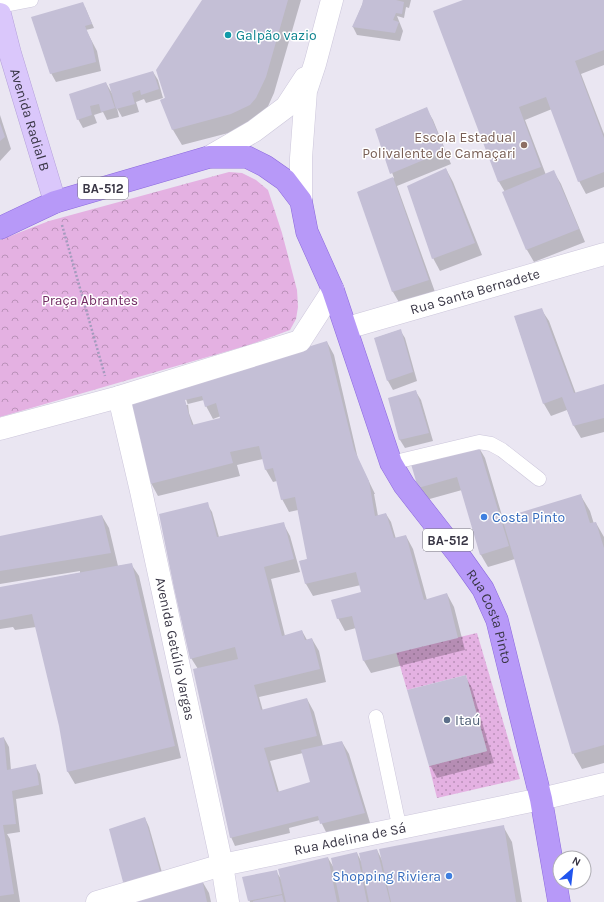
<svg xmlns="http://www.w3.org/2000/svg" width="604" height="902" viewBox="0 0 604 902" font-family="Karla,sans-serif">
<defs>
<pattern id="grass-dots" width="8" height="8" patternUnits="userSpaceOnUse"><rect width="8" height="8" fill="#e4b1e2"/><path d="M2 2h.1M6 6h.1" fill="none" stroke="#ba91b9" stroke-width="1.8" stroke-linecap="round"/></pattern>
<pattern id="park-crowns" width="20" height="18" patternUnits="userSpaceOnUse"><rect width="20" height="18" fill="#e4b1e2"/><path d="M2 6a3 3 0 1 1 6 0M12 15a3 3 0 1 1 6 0" fill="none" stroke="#ba91b9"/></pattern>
</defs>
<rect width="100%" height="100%" fill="#eae6f2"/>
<polygon fill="url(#grass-dots)" points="477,633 520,779 437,798 429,766 487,751 466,675 407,690 396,652"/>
<polygon fill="url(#park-crowns)" points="229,172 242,173 256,180 268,190 282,233 297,290 298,307 296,319 290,330 249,345 0,417 0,240 49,221"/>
<g fill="#0003" fill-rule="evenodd">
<polygon points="203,0 301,0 274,93 265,113 240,130 182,145 173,130 161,100 166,98"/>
<polygon points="364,0 411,0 409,8 406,7 404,18 397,16 403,31 400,41 357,35 353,27"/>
<polygon points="466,0 604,0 604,65 581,74 604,134 604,187 586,194 579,181 552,109 525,120 546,175 554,172 561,184 585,242 534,262 527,250 503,192 505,192 499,182 435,12"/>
<polygon points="85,7 94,28 86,30 97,51 101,71 56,82 51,73"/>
<polygon points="153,72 158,80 163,98 146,103 144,99 136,102 139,112 122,117 117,108 119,117 107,120 103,112 94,115 97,123 83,128 78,119 106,83 113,95"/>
<polygon points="426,108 433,120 451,164 397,186 435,292 400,304 393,292 358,192 394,178 376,129"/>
<polygon points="0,115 11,149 0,161"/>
<polygon points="446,169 453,182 482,255 440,271 433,258"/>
<polygon points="541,309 549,321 576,394 604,385 604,432 581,438 574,426 567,410 551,416 544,404 515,317"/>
<polygon points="400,330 405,338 417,381 393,390 388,381 376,338"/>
<path d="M 327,342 L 334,355 L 358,459 L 375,494 L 374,494 L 378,516 L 386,514 L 391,522 L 396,539 L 406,536 L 413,549 L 427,600 L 447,594 L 454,607 L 465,650 L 371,673 L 364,661 L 356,628 L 345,631 L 338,618 L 333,600 L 363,593 L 361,585 L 313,596 L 306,584 L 300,561 L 309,559 L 298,510 L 289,512 L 282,499 L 277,481 L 273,482 L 266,470 L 263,459 L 237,465 L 240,476 L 158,496 L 151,483 L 141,439 L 131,403 ZM 183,396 L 185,396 L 188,405 L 186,405 ZM 204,400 L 206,406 L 213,419 L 221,416 L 221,419 L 194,426 L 189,413 L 188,404 Z"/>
<polygon points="416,392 421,400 433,441 405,448 400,440 389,399"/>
<polygon points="478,446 485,458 503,519 581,496 590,511 594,524 596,523 604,537 604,763 582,769 573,753 515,559 488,567 481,555 462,490 426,500 419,488"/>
<path d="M 207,504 L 212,512 L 219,537 L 283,523 L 290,536 L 300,572 L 271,579 L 285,636 L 302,631 L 307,640 L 312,639 L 319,651 L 326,682 L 259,697 L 263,711 L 307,699 L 314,712 L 323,746 L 342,742 L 349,754 L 371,826 L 328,836 L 320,820 L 289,828 L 290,833 L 235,846 L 231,837 L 198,669 L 191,658 ZM 303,753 L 311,783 L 279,792 L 270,761 Z"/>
<polygon points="102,516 109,528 118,566 131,564 139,576 181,758 75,784 68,772 60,726 36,627 15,630 13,627 0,629 0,588 80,573 80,571 0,584 0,537"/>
<polygon points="465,676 472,688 494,763 437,778 430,765"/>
<polygon points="4,738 9,747 11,770 35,765 40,774 43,794 16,799 20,832 7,834 10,839 20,902 0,902 0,739"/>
<polygon points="145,818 149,827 165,883 129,890 124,881"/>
<polygon points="503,826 512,842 522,902 250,902 249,900 276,871 281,879 328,858 334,868 357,853 361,861 377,850 382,860"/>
<polygon points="202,881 209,893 211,902 125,902"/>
</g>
<g fill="#c4bfd6" fill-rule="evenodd">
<polygon points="202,0 288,0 266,77 256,98 250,105 231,114 172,130 160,100 165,98 156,70"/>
<polygon points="363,0 396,0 404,2 402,14 396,13 393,20 399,22 395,33 352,27 362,5"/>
<polygon points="463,0 604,0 604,50 575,61 604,138 604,172 578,182 546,97 519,107 541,167 498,182 433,11"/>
<polygon points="83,2 92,24 85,26 92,42 96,62 50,74 31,17"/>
<polygon points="153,71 159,89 141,95 140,90 132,93 135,104 116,109 109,84"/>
<polygon points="106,82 115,108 101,112 99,104 90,106 92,115 77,120 69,94"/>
<polygon points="427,107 445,151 390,174 375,129"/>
<polygon points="0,123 5,137 0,141"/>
<polygon points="446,168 475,243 432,259 407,186"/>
<polygon points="554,170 579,229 526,250 502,192"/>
<polygon points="393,177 429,280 392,292 357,192"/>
<polygon points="542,308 574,393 604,384 604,418 573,426 562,397 543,404 514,316"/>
<polygon points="401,329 413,372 387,381 374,338"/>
<path d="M 327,341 L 354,449 L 369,481 L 375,516 L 386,513 L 394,538 L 406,535 L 424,600 L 447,593 L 458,638 L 363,661 L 352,616 L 337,619 L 331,600 L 361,592 L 356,572 L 305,584 L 299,561 L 307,559 L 295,497 L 281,500 L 273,468 L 265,470 L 259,446 L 230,452 L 233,463 L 150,484 L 140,438 L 130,402 ZM 202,396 L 205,407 L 216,403 L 220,418 L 192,425 L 185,400 Z"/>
<polygon points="416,390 429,433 399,440 388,398"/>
<polygon points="478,444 509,546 480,555 457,477 418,488 411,464"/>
<polygon points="581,494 590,523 596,522 604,548 604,745 572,754 502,518"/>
<polygon points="208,502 217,537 284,522 294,559 264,567 282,636 302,630 305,640 312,638 320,669 254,685 261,710 307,698 317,736 264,748 277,792 310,782 301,750 342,741 365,813 320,824 318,816 230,838 193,669 238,659 235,647 190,659 174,588 159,514"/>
<polygon points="102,515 111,553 0,571 0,536"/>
<polygon points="132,563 175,746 67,772 59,726 32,614 0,620 0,587"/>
<polygon points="466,675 487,751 429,766 407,690"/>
<polygon points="4,737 7,770 36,764 39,785 12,791 16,824 3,825 14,894 0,896 0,738"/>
<polygon points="145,817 161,875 123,882 109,829"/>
<polygon points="504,825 516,902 391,902 379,849"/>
<polygon points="377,849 390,902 369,902 359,853"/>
<polygon points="357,852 367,902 340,902 331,858"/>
<polygon points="328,857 337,902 286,902 278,869"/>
<polygon points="277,870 282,894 248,901 242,877"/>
<polygon points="202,879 207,902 123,902"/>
<polygon points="282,895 284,902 253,902 253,901"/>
</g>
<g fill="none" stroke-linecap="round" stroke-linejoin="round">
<g stroke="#ccc6db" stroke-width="15">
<g id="service">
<polyline points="0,6 31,0"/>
<polyline points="391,463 479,442 491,444 502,450 539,479"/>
<polyline points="376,717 397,816 401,828"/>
</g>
</g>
<g stroke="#ccc6db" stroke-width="23">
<g id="minor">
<path id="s1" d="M 347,328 L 604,254"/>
<polyline points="0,429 119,397"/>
</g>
</g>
<g stroke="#ccc6db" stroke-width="23">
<g id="tertiary">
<polyline points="209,157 254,131 286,107 305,78"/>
<polyline points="301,201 301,158 306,91 315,64 332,0"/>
<path id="s2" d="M 97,902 L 222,865 L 541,799 L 604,784"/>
<polyline points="228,902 222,865 141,491 119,397 300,341 333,290"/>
</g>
</g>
<g stroke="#b39fd9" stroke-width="23">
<g id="secondary">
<path id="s3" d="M 0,14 L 10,53 L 55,202"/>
</g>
</g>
<g stroke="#8c6add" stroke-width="23">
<g id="primary">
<path id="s4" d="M 0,228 L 55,202 L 209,157 L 247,157 L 265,166 L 285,180 L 301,201 L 307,232 L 333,290 L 391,463 L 404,485 L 461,558 L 483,589 L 497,620 L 541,799 L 559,902"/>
</g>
</g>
<polyline stroke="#a49bbe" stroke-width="2.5" stroke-dasharray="2 2" stroke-linecap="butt" points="62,225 105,376"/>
<use href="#service" stroke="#fff" stroke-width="14"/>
<use href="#minor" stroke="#fff" stroke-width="22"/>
<use href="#tertiary" stroke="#fff" stroke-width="22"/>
<use href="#secondary" stroke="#dac7fb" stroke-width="22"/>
<use href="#primary" stroke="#b799f8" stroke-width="22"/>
</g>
<circle fill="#0f9aa8" stroke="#fff" stroke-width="1.5" cx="228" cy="35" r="4"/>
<circle fill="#8d6e63" stroke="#fff" stroke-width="1.5" cx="524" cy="145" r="4"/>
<g fill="#3f7fe0" stroke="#fff" stroke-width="1.5">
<circle cx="484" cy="517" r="4"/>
<circle cx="449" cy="876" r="4"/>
</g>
<circle fill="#5c6f8a" stroke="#fff" stroke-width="1.5" cx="447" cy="720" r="4"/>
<g text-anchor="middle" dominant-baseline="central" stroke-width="3" stroke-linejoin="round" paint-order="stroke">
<g fill="#fff" stroke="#74727d" stroke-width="1">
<rect x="78" y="177" width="50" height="22" rx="3"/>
<rect x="423" y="529" width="50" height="22" rx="3"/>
</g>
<g font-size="13" font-weight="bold" fill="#393645">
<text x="103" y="188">BA-512</text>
<text x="448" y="540">BA-512</text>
</g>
<g font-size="14" fill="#0d838f" stroke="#fff" text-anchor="start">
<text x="236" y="35">Galpão vazio</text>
</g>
<g font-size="14" fill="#393645" stroke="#fff">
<text stroke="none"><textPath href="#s3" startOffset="110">Avenida Radial B</textPath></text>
<text stroke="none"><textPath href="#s1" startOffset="133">Rua Santa Bernadete</textPath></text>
<text stroke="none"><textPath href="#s4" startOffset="792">Rua Costa Pinto</textPath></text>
<text transform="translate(175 649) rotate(78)">Avenida Getúlio Vargas</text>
<text stroke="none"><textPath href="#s2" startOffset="261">Rua Adelina de Sá</textPath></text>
</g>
<g font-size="14" fill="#785e54" stroke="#fff" text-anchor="end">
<text x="516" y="137">Escola Estadual<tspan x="516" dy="16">Polivalente de Camaçari</tspan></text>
</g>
<g font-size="14" fill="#732c64" stroke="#fff">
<text x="90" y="300">Praça Abrantes</text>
</g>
<g font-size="14" fill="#366cbe" stroke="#fff" text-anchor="start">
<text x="492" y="517">Costa Pinto</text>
<text x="441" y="876" text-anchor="end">Shopping Riviera</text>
</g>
<g font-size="14" fill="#4e5e75" stroke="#fff" text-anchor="start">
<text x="455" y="720">Itaú</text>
</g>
</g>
<g transform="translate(572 870) rotate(28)"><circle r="19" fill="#ffffff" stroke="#b0afb5"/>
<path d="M0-3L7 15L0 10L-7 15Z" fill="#2155ee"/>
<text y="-6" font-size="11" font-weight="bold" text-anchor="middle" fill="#393645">N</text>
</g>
</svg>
